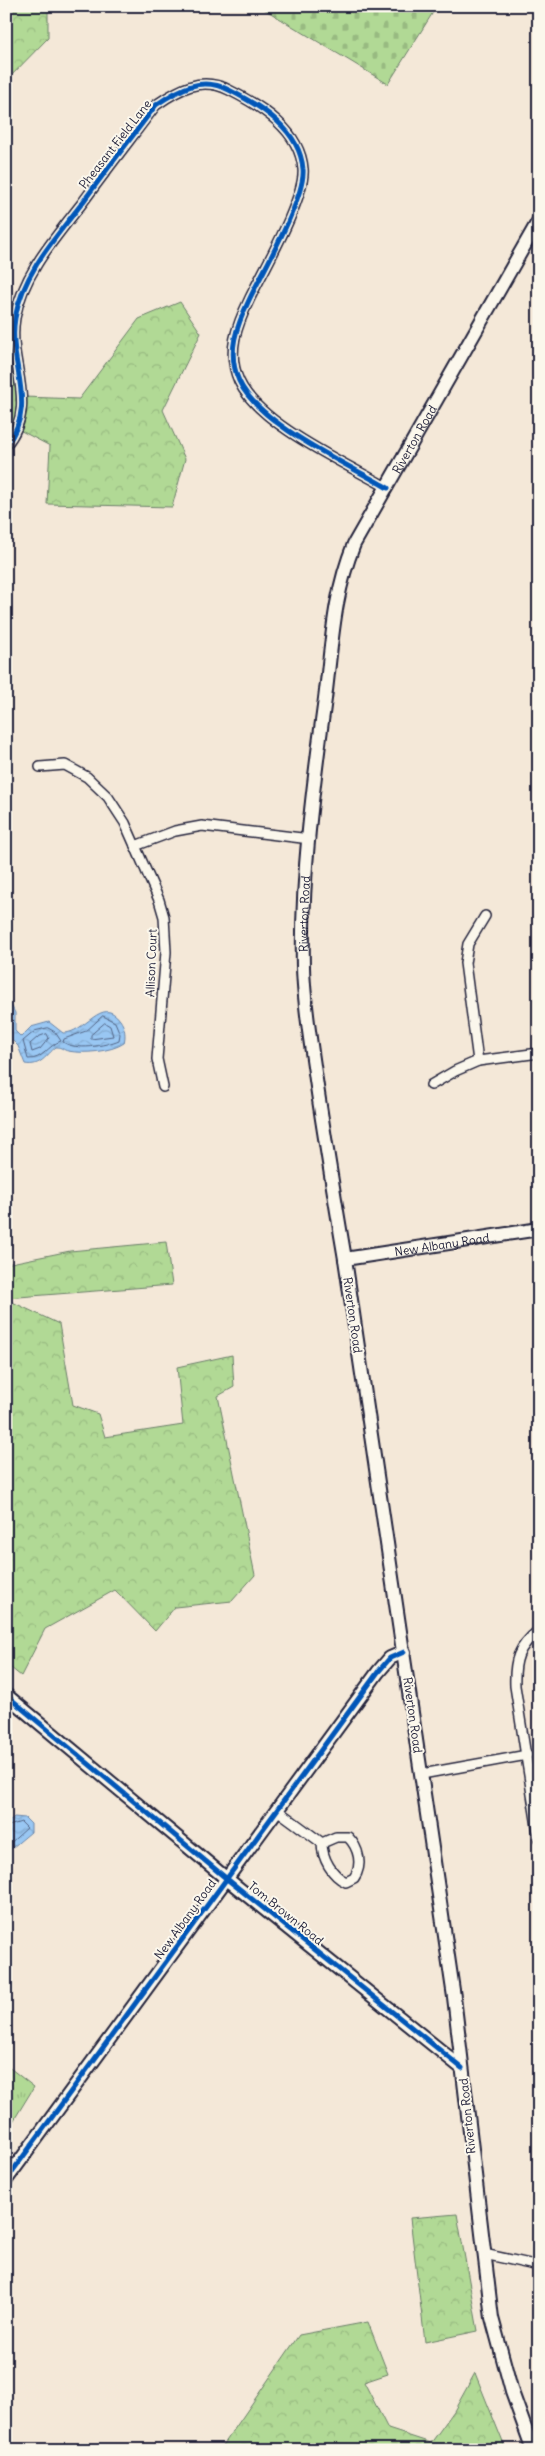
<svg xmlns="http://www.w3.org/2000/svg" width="545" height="2456" viewBox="0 0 545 2456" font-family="Delius,sans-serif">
<defs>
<pattern id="grass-tufts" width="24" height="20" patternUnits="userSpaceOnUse" patternTransform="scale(1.25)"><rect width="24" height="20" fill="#b1d995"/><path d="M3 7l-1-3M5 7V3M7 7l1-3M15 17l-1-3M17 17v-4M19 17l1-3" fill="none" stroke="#98ba81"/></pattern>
<pattern id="forest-crowns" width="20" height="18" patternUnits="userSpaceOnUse" patternTransform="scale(1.25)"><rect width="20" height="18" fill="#b1d995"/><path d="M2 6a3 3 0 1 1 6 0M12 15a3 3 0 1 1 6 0" fill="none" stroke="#98ba81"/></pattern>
<pattern id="cemetery-stones" width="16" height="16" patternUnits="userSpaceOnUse" patternTransform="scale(1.25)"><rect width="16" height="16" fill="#b1d995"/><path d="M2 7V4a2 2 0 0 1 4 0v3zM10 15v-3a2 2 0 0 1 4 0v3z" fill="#98ba81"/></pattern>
<pattern id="water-waves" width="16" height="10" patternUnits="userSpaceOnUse" patternTransform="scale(1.25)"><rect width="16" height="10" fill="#99c7f3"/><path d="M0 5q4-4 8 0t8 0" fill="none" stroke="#84abd1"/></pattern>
</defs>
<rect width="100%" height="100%" fill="#f4e8d8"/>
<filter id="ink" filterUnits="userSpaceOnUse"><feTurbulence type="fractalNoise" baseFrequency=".02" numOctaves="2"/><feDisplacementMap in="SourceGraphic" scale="10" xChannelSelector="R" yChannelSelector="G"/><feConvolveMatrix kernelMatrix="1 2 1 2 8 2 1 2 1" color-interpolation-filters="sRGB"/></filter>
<g filter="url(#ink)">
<polygon fill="url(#grass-tufts)" stroke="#6a7e68" points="6,2065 34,2087 6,2133"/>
<g fill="url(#forest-crowns)" stroke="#6a7e68">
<polygon points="6,6 44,6 48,9 48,38 6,81"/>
<polygon points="180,302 201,333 163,410 185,459 172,507 47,504 50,446 6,423 6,363 16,358 24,397 79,399 139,319"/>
<polygon points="166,1242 172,1285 6,1298 6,1264 70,1251"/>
<polygon points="6,1299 59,1324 73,1405 98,1414 105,1437 183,1425 177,1367 232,1355 234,1387 218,1396 255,1575 232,1601 175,1607 155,1631 115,1590 45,1629 21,1676 6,1664"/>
<polygon points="457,2214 478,2331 425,2342 410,2218"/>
<polygon points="368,2322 388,2374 364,2382 388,2429 431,2443 454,2411 475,2373 506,2450 220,2450 299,2335"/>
</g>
<polygon fill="url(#cemetery-stones)" stroke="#6a7e68" points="259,6 437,6 388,84"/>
<g fill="url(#water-waves)" stroke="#6985a9">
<path d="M 6,995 L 15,1013 L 15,1031 L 21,1037 L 31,1027 L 49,1022 L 63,1033 C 85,1034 102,995 120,1020 C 125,1027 126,1035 124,1043 C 111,1052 83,1054 68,1051 C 63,1050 62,1047 56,1047 C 46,1055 41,1067 25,1064 L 18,1046 L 12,1040 L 6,1045 Z"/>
<polygon points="14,1817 25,1818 31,1824 31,1832 6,1853 6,1824"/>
</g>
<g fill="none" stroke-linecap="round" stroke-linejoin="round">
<g stroke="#526485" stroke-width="1">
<path d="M 103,1016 L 115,1022 L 120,1034 L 119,1040 C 105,1046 76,1051 63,1042 L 64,1039 L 86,1031 Z"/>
<polygon points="105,1023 110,1026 113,1036 91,1039 91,1035"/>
<path d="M 48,1028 L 55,1032 L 61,1041 C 48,1045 43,1060 28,1059 L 23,1041 L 35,1031 Z"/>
<polygon points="47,1034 49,1038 40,1049 32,1052 30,1044 38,1037"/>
<polyline points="6,1827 21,1822 27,1828 6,1847"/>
</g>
<g stroke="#22223b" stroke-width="12">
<g id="street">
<path d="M 6,445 C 40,404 7,364 15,318 C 23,273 56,237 83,202 C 107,169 132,137 156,105 C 179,89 201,76 229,90 C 261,106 300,130 303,169 C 306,197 263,271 250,298 C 237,325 226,352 239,381 C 258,424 347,464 388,488"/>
<polyline points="40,767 65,765 87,777 108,797 125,823 159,900 164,917 166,952 157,1059 163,1087"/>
<polyline points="135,846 175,831 202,826 310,839"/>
<polyline points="478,1061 465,963 468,944 485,916"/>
<polyline points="431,1085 455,1071 478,1061 539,1053"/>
<path d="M 539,1630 C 518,1647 514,1660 515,1686 L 539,1839"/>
<polyline points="422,1774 527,1755"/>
<path d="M 277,1810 L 322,1843 L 336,1837 L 348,1837 C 359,1848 363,1865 354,1878 L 346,1882 C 332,1876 322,1858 322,1843"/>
<polyline points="484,2254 539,2266"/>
</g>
</g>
<g stroke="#22223b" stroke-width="16">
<g id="secondary">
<path id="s1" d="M 345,1259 L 539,1229"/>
<polyline points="6,1695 227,1879 462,2068"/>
<polyline points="6,2180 378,1672 390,1658 404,1652"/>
<path id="s2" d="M 533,2450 L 512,2392 L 492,2318 L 454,1997 L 345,1259 C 335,1200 325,1140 316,1080 C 311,1043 304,1005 303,967 C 301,878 313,787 325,699 C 332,644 333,596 354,544 L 539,220"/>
</g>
</g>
<use href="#street" stroke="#fbf7ec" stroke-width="9"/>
<use href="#secondary" stroke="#fbf7ec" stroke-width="12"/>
<g stroke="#fbf7ec" stroke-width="8">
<g id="cycleway">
<path d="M 6,445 C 40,404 7,364 15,318 C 23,273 56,237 83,202 C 107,169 132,137 156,105 C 179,89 201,76 229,90 C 261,106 300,130 303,169 C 306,197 263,271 250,298 C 237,325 226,352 239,381 C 258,424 347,464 388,488"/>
<polyline points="6,1695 227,1879 462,2068"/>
<polyline points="6,2180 378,1672 390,1658 404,1652"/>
</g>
</g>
<use href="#cycleway" stroke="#0057b8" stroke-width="5"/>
</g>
</g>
<g text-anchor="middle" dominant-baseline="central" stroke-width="4" stroke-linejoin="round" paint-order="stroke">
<g font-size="12" fill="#22223b" stroke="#fbf7ec">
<text transform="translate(115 144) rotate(-52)">Pheasant Field Lane</text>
<text stroke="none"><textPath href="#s2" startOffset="2051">Riverton Road</textPath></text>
<text stroke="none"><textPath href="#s2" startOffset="1556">Riverton Road</textPath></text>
<text transform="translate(151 963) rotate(-88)">Allison Court</text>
<text stroke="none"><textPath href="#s1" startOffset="98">New Albany Road</textPath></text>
<text transform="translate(353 1315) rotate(82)">Riverton Road</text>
<text transform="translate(413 1715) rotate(82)">Riverton Road</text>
<text transform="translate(286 1913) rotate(39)">Tom Brown Road</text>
<text transform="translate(185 1919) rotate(-54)">New Albany Road</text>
<text transform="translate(467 2116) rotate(-96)">Riverton Road</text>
</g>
</g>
<rect width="545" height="2456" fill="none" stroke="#fbf7ec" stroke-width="25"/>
<rect x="12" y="12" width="520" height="2431" fill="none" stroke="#22223b" stroke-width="2" filter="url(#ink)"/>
</svg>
